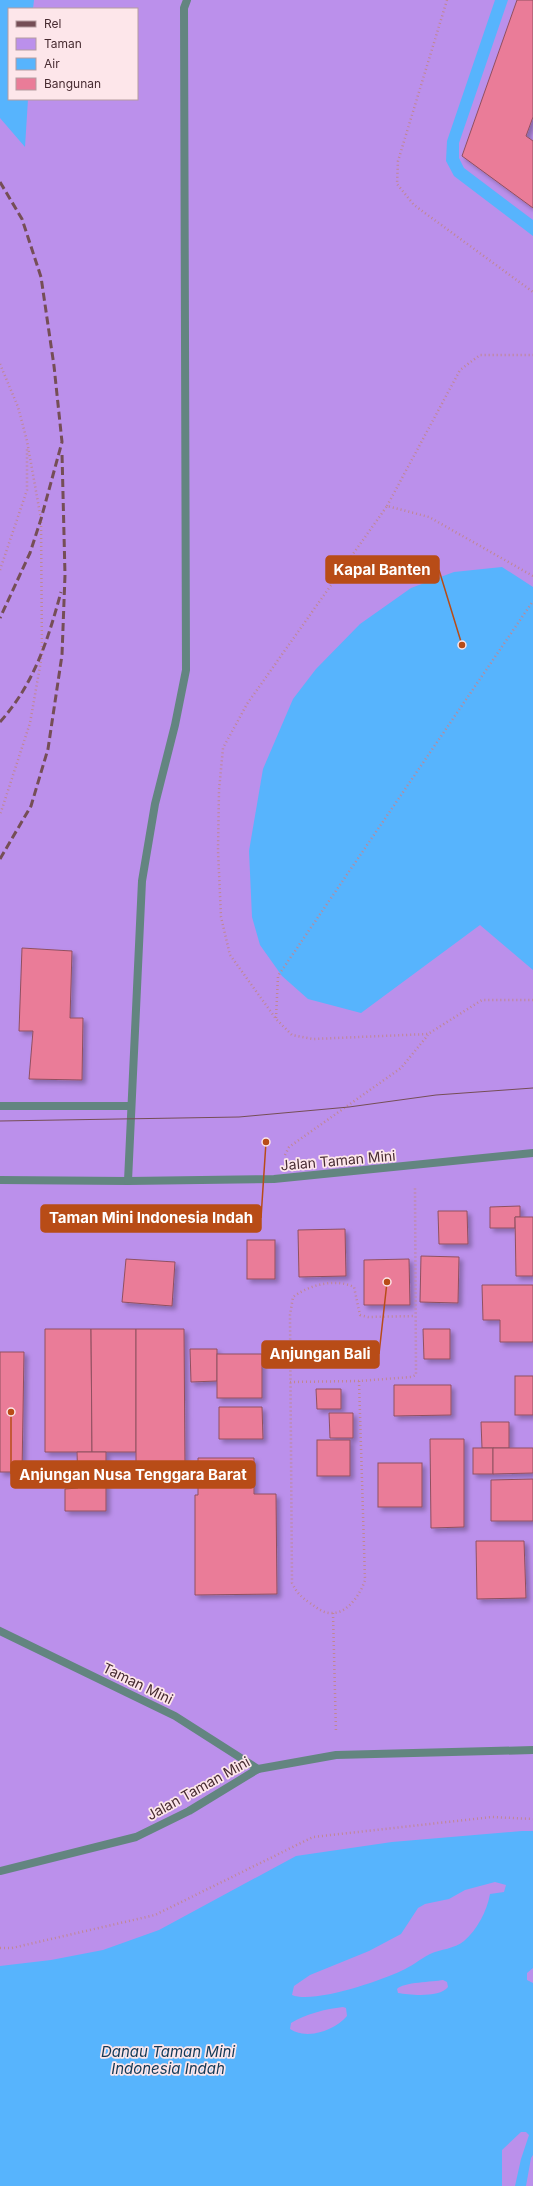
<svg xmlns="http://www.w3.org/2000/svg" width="533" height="2186" viewBox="0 0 533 2186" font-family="Inter,sans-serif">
<defs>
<filter id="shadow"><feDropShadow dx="3.5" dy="3.5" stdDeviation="2" flood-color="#0004"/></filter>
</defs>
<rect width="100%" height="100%" fill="#feb5c5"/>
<path fill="#bb90eb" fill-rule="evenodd" d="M 0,0 L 533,0 L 533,2186 L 0,2186 ZM 9,9 L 137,9 L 137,99 L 9,99 Z"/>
<g fill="#57b4fd" fill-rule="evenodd">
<polygon points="0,0 34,0 33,9 9,9 9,99 28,99 25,147 0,118"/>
<polygon points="495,0 508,0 459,143 459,158 464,168 533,220 533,236 454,176 446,161 447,141"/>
<polygon points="502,567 533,587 533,970 480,925 361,1013 308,999 282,976 260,945 252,917 249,851 263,769 293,699 316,669 360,624 411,588 454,572"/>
<path d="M 522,1831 L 533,1831 L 533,1968 L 527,1973 L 527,1980 L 533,1983 L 533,2155 L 531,2158 L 526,2186 L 515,2186 L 521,2159 L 529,2135 L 526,2132 L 521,2132 L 502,2150 L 502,2186 L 0,2186 L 0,1966 L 51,1960 L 103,1950 L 159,1930 L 296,1856 L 392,1842 ZM 495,1882 L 506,1885 L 504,1892 L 490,1894 C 487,1911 477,1930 464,1941 C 454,1949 441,1949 430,1954 C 420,1959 411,1967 401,1971 C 380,1981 313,2004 292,1995 L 294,1986 L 310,1975 L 369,1951 L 401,1934 L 418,1908 L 425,1904 L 449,1899 L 465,1890 ZM 443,1980 L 447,1982 L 448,1987 C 440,1998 410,1995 398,1993 L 397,1989 C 403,1982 433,1982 443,1980 ZM 343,2007 L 346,2008 L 347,2016 C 334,2031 307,2040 290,2029 L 291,2023 C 306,2014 325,2009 343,2007 Z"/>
</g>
<g fill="#ea7c98" stroke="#905060" filter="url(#shadow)">
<polygon points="517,0 533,0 533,117 526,136 533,141 533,208 462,156"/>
<polygon points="22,948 72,951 70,1018 83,1018 82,1080 29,1079 33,1031 19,1031"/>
<polygon points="520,1206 520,1217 515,1217 515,1228 490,1228 490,1207"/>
<polygon points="438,1211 467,1211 468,1244 439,1244"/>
<polygon points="515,1217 533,1217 533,1276 516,1276"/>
<polygon points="345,1229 346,1276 299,1277 298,1230"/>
<rect x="247" y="1240" width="28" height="39"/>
<polygon points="421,1256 459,1257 458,1303 420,1302"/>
<polygon points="126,1259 175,1262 172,1306 122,1302"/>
<polygon points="409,1259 410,1305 364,1305 364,1260"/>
<polygon points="482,1285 533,1285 533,1342 500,1342 500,1320 483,1320"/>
<polygon points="45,1329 91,1329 92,1452 45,1452"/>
<polygon points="91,1329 136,1329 136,1452 92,1452"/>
<polygon points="136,1329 184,1329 185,1466 136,1466"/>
<polygon points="423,1329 450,1329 450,1359 424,1359"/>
<polygon points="190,1349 217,1349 217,1381 191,1382"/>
<polygon points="0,1352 24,1352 22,1472 0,1472"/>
<rect x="217" y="1354" width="45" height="44"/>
<rect x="515" y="1376" width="18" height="39"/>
<polygon points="394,1385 451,1385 451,1415 394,1416"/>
<polygon points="316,1389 341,1389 341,1409 317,1409"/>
<polygon points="219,1407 262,1407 263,1439 219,1439"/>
<polygon points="329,1413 353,1413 353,1438 330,1438"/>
<polygon points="481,1422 509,1422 509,1448 482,1448"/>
<polygon points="430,1439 464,1439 464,1527 431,1528"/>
<rect x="317" y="1440" width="33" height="36"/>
<rect x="473" y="1448" width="20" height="26"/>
<polygon points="493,1448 533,1448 533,1473 493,1474"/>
<polygon points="77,1452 106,1452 106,1511 65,1511 65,1489 78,1488"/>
<polygon points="198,1458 254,1458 254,1494 276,1494 277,1594 195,1595 195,1495 198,1495"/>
<rect x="378" y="1463" width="44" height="44"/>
<polygon points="533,1479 533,1521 491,1521 491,1480"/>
<polygon points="476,1541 524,1541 526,1598 477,1599"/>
</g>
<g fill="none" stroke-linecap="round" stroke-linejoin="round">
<g stroke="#c08793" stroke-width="2.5" stroke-dasharray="1 3" stroke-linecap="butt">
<polyline points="447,0 398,161 397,184 414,205 533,292"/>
<polyline points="0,364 18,407 27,441 41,519 42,655 30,723 0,815"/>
<polyline points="387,506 460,370 480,355 533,355"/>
<polyline points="0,570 27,490 27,448"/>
<polyline points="533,576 429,517 387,506 247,704 223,748 219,790 218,850 221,917 230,955 276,1019 292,1035 313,1039 428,1034 482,1000 533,1000"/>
<polyline points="276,1018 278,976 533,601"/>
<polyline points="285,1155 289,1147 401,1068 428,1035"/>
<path d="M 359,1381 L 365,1580 C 361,1593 348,1613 333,1613 C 324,1614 317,1608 310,1603 C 301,1597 297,1593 292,1583 L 290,1315 L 293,1297 C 309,1285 335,1278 354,1287 L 360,1315 L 368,1317 L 415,1316"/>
<polyline points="290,1382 359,1381 411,1377 416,1375 415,1188"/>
<polyline points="333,1613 336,1733"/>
<polyline points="0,1948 12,1948 155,1915 313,1837 492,1817 533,1819"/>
</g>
<g stroke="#638580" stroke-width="8">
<polyline points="0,1106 131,1106"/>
<polyline points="0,1180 128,1181 274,1179 533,1153"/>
<polyline points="128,1181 142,881 155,804 175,725 186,670 184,8 187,0"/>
<polyline points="0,1631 175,1716 258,1769"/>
<polyline points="0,1871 136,1837 189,1811 258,1769 336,1755 533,1750"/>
</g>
<polyline stroke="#754e56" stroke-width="1" points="0,1121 239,1117 349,1107 436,1095 533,1088"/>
<g stroke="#754e56" stroke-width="3" stroke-dasharray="8 4" stroke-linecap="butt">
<polyline points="0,182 22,219 41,277 54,366 62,442 41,519 30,553 0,618"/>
<path d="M 0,722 C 34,684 48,640 61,592"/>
<polyline points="0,859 31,806 48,749 62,655 65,575 62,453"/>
</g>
</g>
<g text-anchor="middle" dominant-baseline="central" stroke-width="3.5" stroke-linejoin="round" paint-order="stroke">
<g font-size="14" fill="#482c32" stroke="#fde6ea">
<text transform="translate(338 1160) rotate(-5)">Jalan Taman Mini</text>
<text transform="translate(138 1683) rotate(26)">Taman Mini</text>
<text transform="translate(198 1788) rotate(-29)">Jalan Taman Mini</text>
</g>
<g font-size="15" font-style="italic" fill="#133956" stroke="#fde6ea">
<text x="168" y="2051">Danau Taman Mini<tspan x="168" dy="17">Indonesia Indah</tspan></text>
</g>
</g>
<path fill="none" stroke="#b84c17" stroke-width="1.5" d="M462 645L439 570M266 1142L261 1218M387 1282L379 1354M11 1412L11 1474"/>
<g fill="#b84c17" stroke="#fde6ea" stroke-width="1.5">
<circle cx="462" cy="645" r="4"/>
<circle cx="266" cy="1142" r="4"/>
<circle cx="387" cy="1282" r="4"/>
<circle cx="11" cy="1412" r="4"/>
</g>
<g fill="#b84c17" stroke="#b84c17" stroke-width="1.5">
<rect x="326" y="556" width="113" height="27" rx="4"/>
<rect x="41" y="1205" width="220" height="27" rx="4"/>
<rect x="262" y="1341" width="117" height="27" rx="4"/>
<rect x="11" y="1461" width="244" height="27" rx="4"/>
</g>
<g font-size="15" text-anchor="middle" font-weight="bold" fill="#fff">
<text x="382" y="575">Kapal Banten</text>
<text x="151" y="1223">Taman Mini Indonesia Indah</text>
<text x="320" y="1359">Anjungan Bali</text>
<text x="133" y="1480">Anjungan Nusa Tenggara Barat</text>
</g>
<rect x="8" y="8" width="130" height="92" fill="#fde6ea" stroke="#b59ca0"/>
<rect x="16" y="21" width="20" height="6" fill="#754e56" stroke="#b59ca0"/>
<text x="44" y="28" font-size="12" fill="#482c32">Rel</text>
<rect x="16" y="38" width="20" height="12" fill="#bb90eb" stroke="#b59ca0"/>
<text x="44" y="48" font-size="12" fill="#482c32">Taman</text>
<rect x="16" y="58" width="20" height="12" fill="#57b4fd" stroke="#b59ca0"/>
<text x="44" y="68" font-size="12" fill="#482c32">Air</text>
<rect x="16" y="78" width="20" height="12" fill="#ea7c98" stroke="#b59ca0"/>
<text x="44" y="88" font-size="12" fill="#482c32">Bangunan</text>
</svg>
